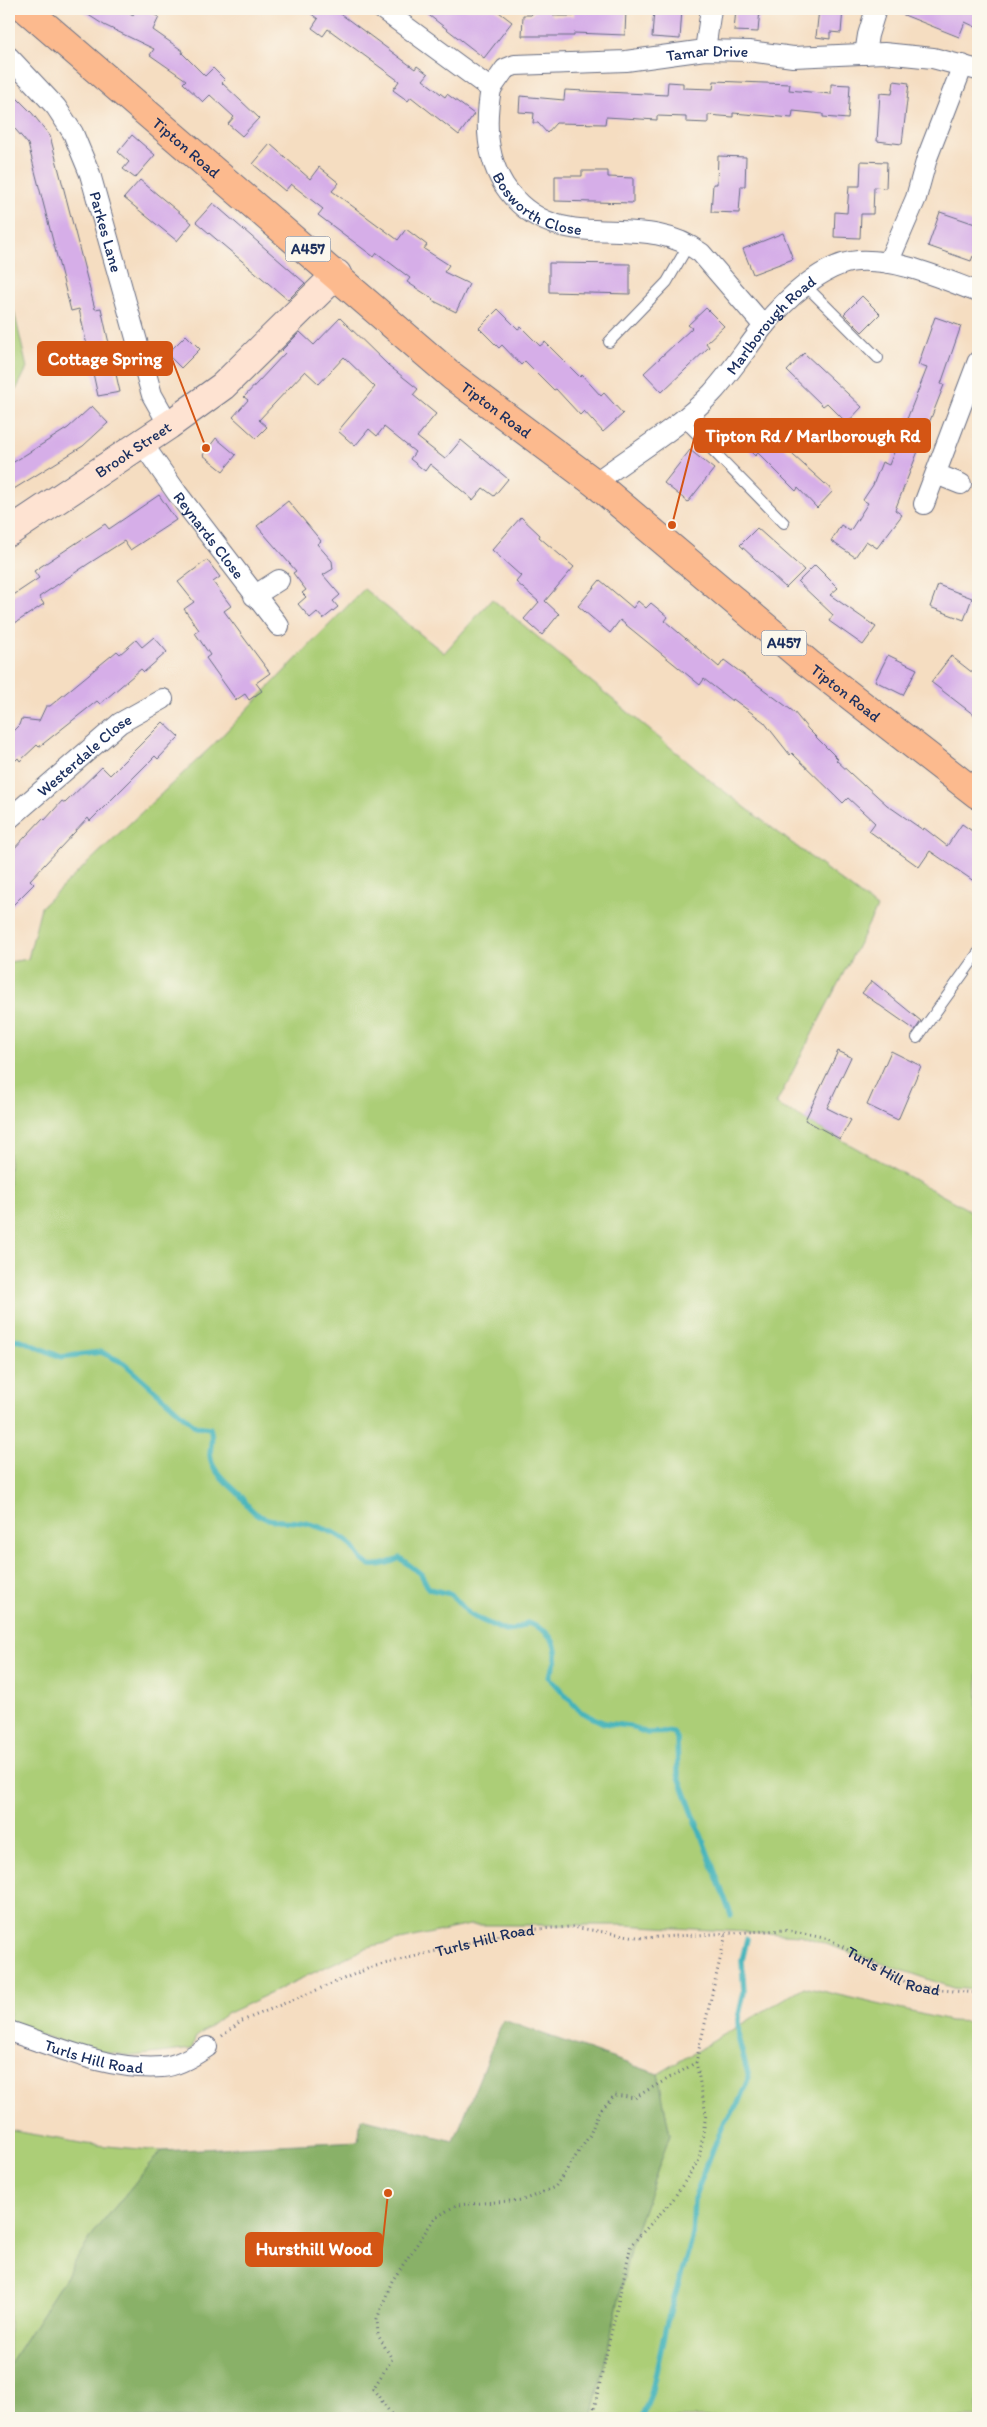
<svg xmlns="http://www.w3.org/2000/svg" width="987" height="2427" viewBox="0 0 987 2427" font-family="Itim,sans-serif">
<rect width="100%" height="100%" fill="#fbf7ec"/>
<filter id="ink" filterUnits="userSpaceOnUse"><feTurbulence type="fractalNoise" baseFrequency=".02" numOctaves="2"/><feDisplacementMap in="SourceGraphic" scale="10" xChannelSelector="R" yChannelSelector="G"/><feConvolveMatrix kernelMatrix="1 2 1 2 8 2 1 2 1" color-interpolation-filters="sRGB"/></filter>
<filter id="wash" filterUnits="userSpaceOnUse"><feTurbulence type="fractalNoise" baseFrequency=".0096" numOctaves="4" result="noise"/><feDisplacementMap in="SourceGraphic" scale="20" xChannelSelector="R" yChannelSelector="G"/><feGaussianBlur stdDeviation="1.12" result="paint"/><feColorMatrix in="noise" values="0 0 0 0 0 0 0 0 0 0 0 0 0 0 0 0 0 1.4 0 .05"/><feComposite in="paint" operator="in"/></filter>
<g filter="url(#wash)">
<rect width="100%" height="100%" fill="#f5ddc1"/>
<g fill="#acce77" stroke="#647e6a">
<polygon points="9,289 27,368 16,390 9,395"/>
<polygon points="364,589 444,653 492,599 712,782 877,908 776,1104 978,1215 978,1990 953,1988 800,1935 623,1925 469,1925 368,1947 226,2014 195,2038 192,2049 133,2056 91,2051 9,2025 9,962 28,959 41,907 211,747"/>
<polygon points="804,1987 950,2021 978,2022 978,2418 592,2418 631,2245 670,2135 658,2074"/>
<polygon points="9,2130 86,2144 161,2151 93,2234 9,2365"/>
</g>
<polygon fill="#89b168" stroke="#527063" points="503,2020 658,2074 670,2135 631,2245 592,2418 9,2418 9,2365 93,2234 161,2151 358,2141 361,2118 454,2141"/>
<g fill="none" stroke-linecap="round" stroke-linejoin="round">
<g stroke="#43b3ba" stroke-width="5.5">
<path d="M 9,1339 L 21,1340 L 61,1357 L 101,1352 L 124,1363 L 195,1426 L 210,1428 C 214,1438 210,1445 210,1455 C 211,1471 229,1484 239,1494 C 244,1498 246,1505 251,1509 C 264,1524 288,1520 305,1523 C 315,1525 325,1529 334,1533 C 368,1547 352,1580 400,1558 L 421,1574 L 429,1589 L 451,1594 L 470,1615 L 505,1631 L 514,1630 L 527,1623 C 543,1627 558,1639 556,1657 C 556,1663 551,1671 549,1677 L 581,1712 L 604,1723 L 629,1726 L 647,1733 L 673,1732 L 677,1738 L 678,1774 L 731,1915"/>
<polyline points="641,2418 651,2394 667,2322 692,2239 694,2199 713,2149 725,2121 737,2106 749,2077 739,2041 738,2019 744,1992 742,1960 747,1939"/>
</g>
</g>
<g id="blocks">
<g fill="#d6aee8">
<polygon points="79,9 123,9 133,15 136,9 143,9 159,17 153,30 183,51 182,53 205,76 213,68 225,80 222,83 259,118 242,136 228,124 234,117 210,95 203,102 183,83 186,80 150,55 154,49 104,25"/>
<polygon points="305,9 334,9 415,69 417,66 428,74 423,80 445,97 447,94 474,114 459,135 411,97 408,101 393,90 399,81 328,29 323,36 312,28 318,19"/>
<polygon points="421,9 495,9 512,22 484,58"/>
<polygon points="537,9 546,9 553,16 574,16 574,9 626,9 625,35 574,33 574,36 522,36 523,15 531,15"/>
<polygon points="654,9 682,9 680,39 652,37"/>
<polygon points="736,9 760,9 758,32 734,31"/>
<polygon points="819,9 843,9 841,33 830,32 830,39 816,37"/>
<polygon points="889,9 978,9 978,28 965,22 959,37"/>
<polygon points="714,81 790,84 789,90 831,94 831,84 850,85 848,119 823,117 823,114 793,111 792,118 733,113 733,117 708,115 708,123 686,122 686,117 657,116 657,120 606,117 605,124 556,123 547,133 538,123 533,123 534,113 519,112 520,96 564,100 565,90 667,95 668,82 683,83 683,88 713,89"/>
<polygon points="894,81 909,83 902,144 877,141 880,93 892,94"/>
<polygon points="9,90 32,113 50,136 95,309 101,308 120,392 98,396 79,309 71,311 28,144 9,122"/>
<polygon points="132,135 155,155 135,178 123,169 129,162 118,152"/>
<polygon points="270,144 310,179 319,167 339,183 332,191 398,240 406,229 427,245 424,249 449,265 444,272 469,284 456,312 432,300 433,299 407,282 410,278 377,253 374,257 318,215 323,209 291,184 285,191 253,164"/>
<polygon points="718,156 746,157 745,186 741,186 739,213 711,212 713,184 717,184"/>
<polygon points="861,161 887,162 886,188 874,187 873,214 861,214 860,238 834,237 835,212 847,213 849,186 860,186"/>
<polygon points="582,171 608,171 608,177 633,178 633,203 555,201 555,176 582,176"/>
<polygon points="140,180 192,223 177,241 124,198"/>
<polygon points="213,203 305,283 288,300 196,222"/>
<polygon points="940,212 978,225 978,257 973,256 971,261 928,246"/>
<polygon points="783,233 793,259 753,274 743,249"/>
<polygon points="549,263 630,264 630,294 549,292"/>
<polygon points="862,296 880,314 862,332 844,314"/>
<polygon points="706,308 724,326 706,343 709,347 662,392 644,373 692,328 688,325"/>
<polygon points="498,309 518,329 521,327 540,346 545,342 580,377 582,375 601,396 604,393 623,414 603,432 584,411 580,415 556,389 554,390 525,361 521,365 502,345 499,348 479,328"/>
<polygon points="935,317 961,326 941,384 944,385 895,510 902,515 877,548 866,541 855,557 831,541 841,525 850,531 868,503 863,500 873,485 882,462 889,465 927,368 918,365"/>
<polygon points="340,318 388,365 418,389 413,395 436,414 417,437 445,459 461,440 508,479 494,496 483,488 473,500 430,464 425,471 410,459 415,452 384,427 377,436 369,429 355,446 338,431 375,387 344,357 319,384 305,371 259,420 267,427 256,438 233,417 248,400 244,397 285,353 282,350 300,332 314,345"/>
<polygon points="186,335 200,349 181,368 167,354"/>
<polygon points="804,353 862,407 847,423 827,403 823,406 787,371"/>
<polygon points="92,406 108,423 83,446 9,492 9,465 68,428"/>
<polygon points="755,421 833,491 817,508 798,488 796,491 758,453 755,456 738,439"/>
<polygon points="216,438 236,455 223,471 203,455"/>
<polygon points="690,450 714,469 688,502 664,483"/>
<polygon points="159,495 176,520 130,550 124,541 88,564 39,597 44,604 9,627 9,598 39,578 34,571 105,524 109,529"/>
<polygon points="288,501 321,541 317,544 332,561 333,569 323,575 340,595 333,601 338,607 323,619 317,612 310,618 298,604 306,597 302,593 306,590 293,573 296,571 257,526"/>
<polygon points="521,517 540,535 539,537 574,567 545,601 559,614 542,635 524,619 539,602 516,582 521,576 492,550"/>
<polygon points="757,528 804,570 786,588 740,545"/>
<polygon points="207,560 220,577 213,582 231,606 224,611 270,673 256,683 262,691 249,700 245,694 236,700 206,658 210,655 195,633 199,630 184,609 194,602 178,582"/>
<polygon points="815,565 838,588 830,595 876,627 863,645 829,621 833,615 798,582"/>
<polygon points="600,580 633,608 638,601 646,608 651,603 668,617 665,621 719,667 724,660 794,712 808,729 838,759 836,760 864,786 865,785 887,805 923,830 924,828 947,846 962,824 978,835 978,884 930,851 919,867 869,831 875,823 848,798 843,803 792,753 790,755 764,722 733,699 732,701 704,679 700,685 620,620 610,633 578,606"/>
<polygon points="938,585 972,598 964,620 930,607"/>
<polygon points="154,637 167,652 144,672 141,669 100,704 97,701 39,747 37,745 20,761 18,758 9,767 9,735 19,725 21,719 39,721 46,706 50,706 117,651 120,654 136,640 142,647"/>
<polygon points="888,655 917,669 903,695 875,681"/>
<polygon points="951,656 978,677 978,718 931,682"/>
<polygon points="163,722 179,737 158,759 155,756 90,821 88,818 30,880 34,884 9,909 9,854 43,818 45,820 62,801 65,803 102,767 110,775"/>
<polygon points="872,981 921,1021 915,1030 862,993"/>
<polygon points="838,1051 851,1057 827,1108 851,1120 840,1139 805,1120"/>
<polygon points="891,1051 921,1066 898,1120 867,1105"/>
</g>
</g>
</g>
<g filter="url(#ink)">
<use href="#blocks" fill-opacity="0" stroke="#676c81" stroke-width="1"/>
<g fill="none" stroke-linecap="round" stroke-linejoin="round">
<g stroke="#676c81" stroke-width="12">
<g id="lane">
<polyline points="805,285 878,358"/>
<polyline points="609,342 667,282 689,244"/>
<polyline points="682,419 784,523"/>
<polyline points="917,1038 978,953"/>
</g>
</g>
<g stroke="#676c81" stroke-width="22">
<g id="street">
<path id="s2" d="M 382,9 L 491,89 C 485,122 486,156 504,185 C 555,262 638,206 701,253 L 764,326"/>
<polyline points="705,50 711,9"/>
<polyline points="865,54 868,35 876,9"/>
<path id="s3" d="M 9,57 L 56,107 L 73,133 L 90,174 L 152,395 L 169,425"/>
<path id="s4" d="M 491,89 L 505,69 L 515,65 L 626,61 L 705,50 L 749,51 L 793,57 L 884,53 L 933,58 L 978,70"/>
<polyline points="888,263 916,198 927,158 963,65"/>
<path id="s5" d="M 142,443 L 177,493 L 279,626"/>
<polyline points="936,474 961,484"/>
<path id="s6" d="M 595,483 C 633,454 679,428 712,393 C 731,372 746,349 763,327 C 784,301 823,263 858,261 C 900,259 940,278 978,292"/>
<polyline points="924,504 978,361"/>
<polyline points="254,596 279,580"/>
<path id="s7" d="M 9,819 L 120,723 L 163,699"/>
<path id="s8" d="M 9,2031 C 57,2047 110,2071 162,2067 C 178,2066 194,2056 207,2047"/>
</g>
</g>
<g stroke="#676c81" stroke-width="30">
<g id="secondary">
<path id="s9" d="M 9,532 L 169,425 L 223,386 L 337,274"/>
</g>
</g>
<g stroke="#676c81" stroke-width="30">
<g id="primary">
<path id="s10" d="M 26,9 L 452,376 L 595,483 L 808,663 L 978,795"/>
</g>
</g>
<g stroke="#676c81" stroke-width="3" stroke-dasharray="1 4" stroke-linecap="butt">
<path id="s1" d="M 222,2036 L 242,2021 L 372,1967 L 520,1930 L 572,1927 L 643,1938 L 784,1930 L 829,1939 L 909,1984 L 941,1990 L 978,1993"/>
<path d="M 394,2418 L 373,2389 L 392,2359 L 378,2335 L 377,2319 L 392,2281 L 434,2219 L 456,2205 L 523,2200 L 555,2187 L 590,2135 L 598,2113 L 615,2095 L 635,2098 C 654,2085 676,2076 696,2062"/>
<polyline points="592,2418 631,2245 672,2201 699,2160 706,2114 696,2062 726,1934"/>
</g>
<use href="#lane" stroke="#fff" stroke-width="10"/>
<use href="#street" stroke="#fff" stroke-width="20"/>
<use href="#secondary" stroke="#fee3d2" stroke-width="28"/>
<use href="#primary" stroke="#fcba8e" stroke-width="28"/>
</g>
</g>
<g text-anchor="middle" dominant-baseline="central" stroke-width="5" stroke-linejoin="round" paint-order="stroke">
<g fill="#fbf7ec" stroke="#5e6b89" stroke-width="1">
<rect x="285.5" y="236.5" width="45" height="25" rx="4"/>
<rect x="761.5" y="630.5" width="45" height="25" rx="4"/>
</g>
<g font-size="15" font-weight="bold" fill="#1b2f5e">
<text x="308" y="249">A457</text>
<text x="784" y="643">A457</text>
</g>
<g font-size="16" fill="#1b2f5e" stroke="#fbf7ec">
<text stroke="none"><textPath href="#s4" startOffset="228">Tamar Drive</textPath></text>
<text stroke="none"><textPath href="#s10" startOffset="212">Tipton Road</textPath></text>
<text stroke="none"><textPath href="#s2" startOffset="274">Bosworth Close</textPath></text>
<text stroke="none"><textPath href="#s3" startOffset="204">Parkes Lane</textPath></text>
<text stroke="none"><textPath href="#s6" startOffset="238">Marlborough Road</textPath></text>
<text stroke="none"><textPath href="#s10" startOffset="618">Tipton Road</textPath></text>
<text stroke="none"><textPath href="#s9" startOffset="149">Brook Street</textPath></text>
<text stroke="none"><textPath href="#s5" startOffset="114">Reynards Close</textPath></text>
<text stroke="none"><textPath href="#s10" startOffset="1068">Tipton Road</textPath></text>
<text stroke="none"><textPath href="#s7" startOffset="99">Westerdale Close</textPath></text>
<text stroke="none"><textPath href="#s1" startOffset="282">Turls Hill Road</textPath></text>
<text stroke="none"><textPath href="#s1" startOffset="702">Turls Hill Road</textPath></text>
<text stroke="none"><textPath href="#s8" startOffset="89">Turls Hill Road</textPath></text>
</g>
</g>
<path fill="none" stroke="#d45514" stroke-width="2" d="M206 448L172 359M672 525L695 435M388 2193L382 2249"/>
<g fill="#d45514" stroke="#fbf7ec" stroke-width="2">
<circle cx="206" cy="448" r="5"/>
<circle cx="672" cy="525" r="5"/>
<circle cx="388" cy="2193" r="5"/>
</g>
<g fill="#d45514" stroke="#d45514" stroke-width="2">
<rect x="38" y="342" width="134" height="33" rx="5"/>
<rect x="695" y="419" width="235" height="33" rx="5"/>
<rect x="246" y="2233" width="136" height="33" rx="5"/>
</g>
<g font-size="18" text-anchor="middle" font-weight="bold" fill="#fff">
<text x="105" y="365">Cottage Spring</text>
<text x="813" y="442">Tipton Rd / Marlborough Rd</text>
<text x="314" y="2255">Hursthill Wood</text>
</g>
<rect width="987" height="2427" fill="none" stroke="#fbf7ec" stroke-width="30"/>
</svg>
